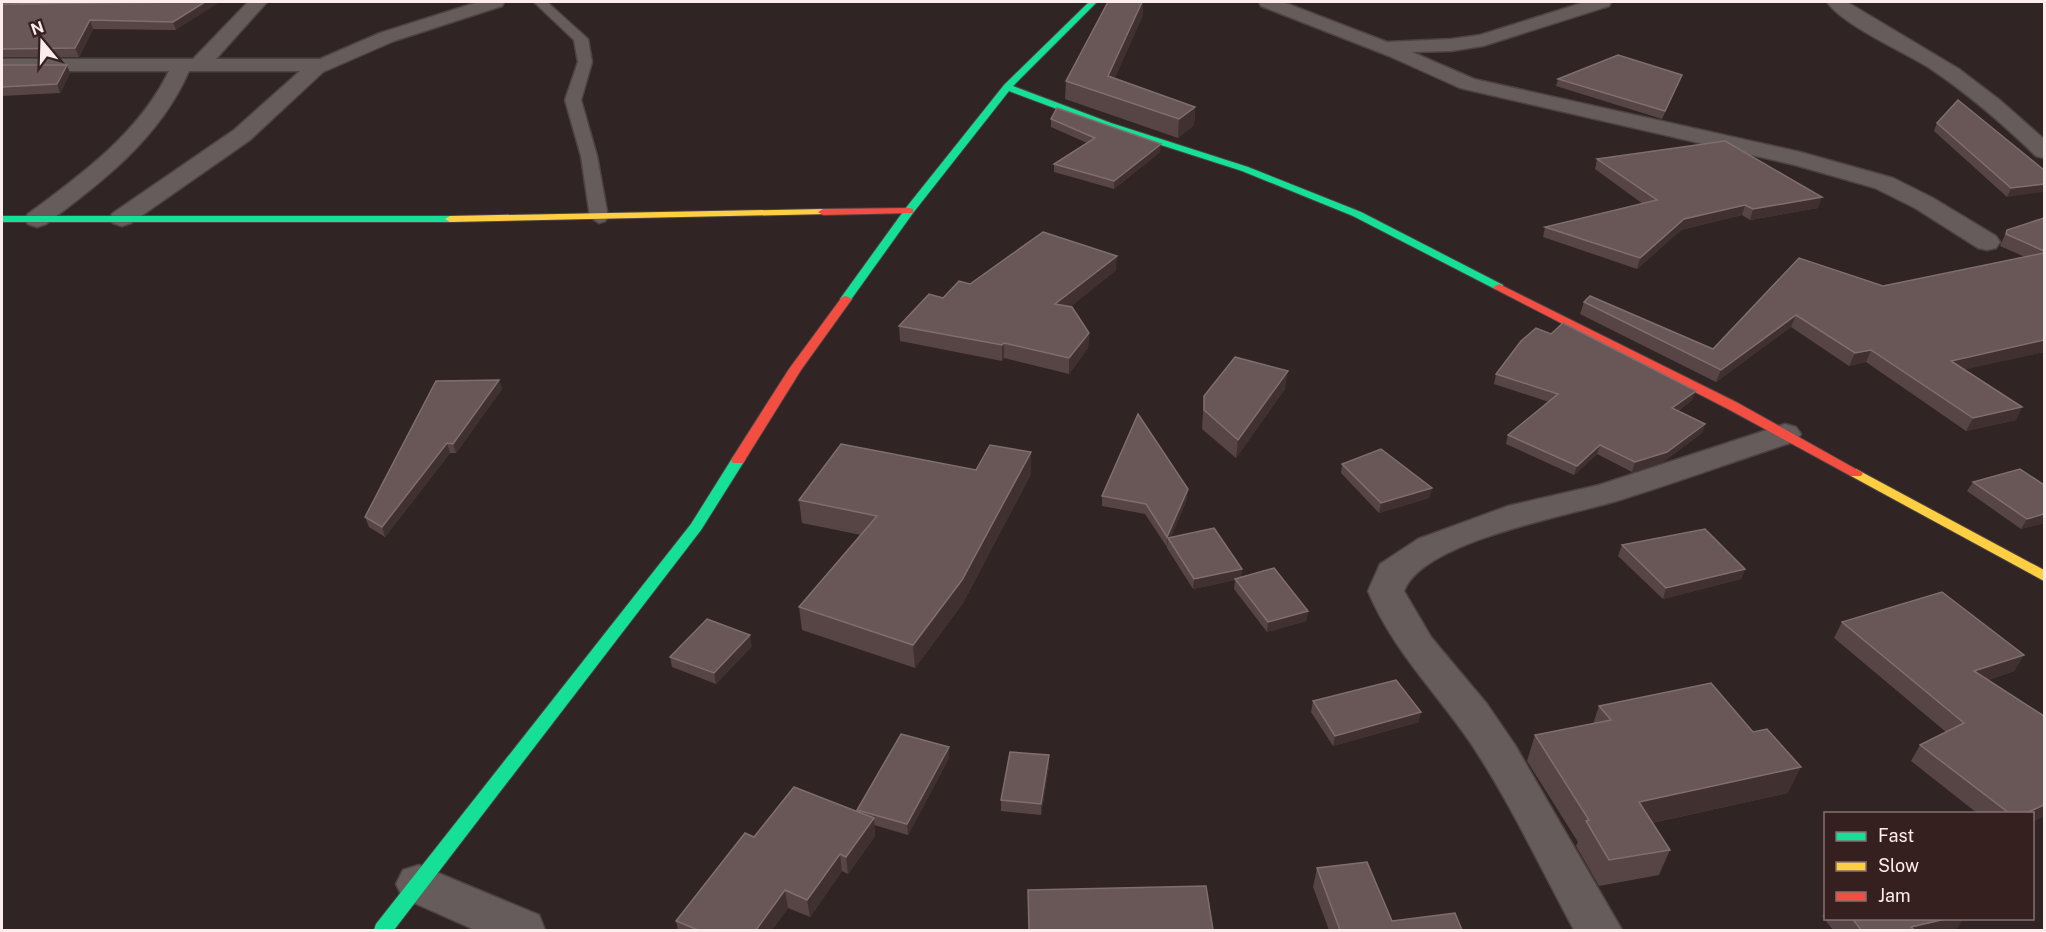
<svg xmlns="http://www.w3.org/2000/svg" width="2046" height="932" viewBox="0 0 2046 932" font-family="'Public Sans',sans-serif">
<rect width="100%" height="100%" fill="#302424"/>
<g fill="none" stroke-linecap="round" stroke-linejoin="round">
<g stroke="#4d4342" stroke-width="3">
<polygon id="lane" points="534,2 547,2 588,39 592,62 581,100 597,156 608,217 605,221 599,223 590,217 581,156 565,100 578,62 574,40"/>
</g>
<g stroke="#4d4342" stroke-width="3">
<g id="street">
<polygon points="115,2 196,2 187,8 123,10 116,8"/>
<path d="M 248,2 L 267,2 L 216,59 L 320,59 L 380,33 L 478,2 L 504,2 L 502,6 L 394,41 L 323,72 L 250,140 L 131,223 L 122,226 L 113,223 L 109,218 L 113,213 L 234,130 L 300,71 L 189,71 C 160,138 102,182 46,224 L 37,227 L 28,224 L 24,219 L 28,214 C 82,174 139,133 169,71 L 2,71 L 2,59 L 193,59 Z"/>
<polygon points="1259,2 1283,2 1387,42 1451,39 1480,35 1585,2 1611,2 1609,6 1483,46 1451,51 1412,52 1474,79 1800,152 1893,178 1933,198 1996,236 2000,242 1996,248 1987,250 1978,248 1915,208 1875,188 1795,165 1460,88 1389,56 1261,6"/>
<path d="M 1827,2 L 1847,2 L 1959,69 L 2001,101 L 2044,139 L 2044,158 L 2036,156 C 2002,123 1967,93 1928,67 C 1902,51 1843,25 1827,2 Z"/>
<path d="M 1785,424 L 1796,427 L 1801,434 L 1796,441 C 1738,460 1681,481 1623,499 C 1574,515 1423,540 1404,591 L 1431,637 L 1487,704 L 1515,745 L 1622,930 L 1574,930 C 1540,867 1510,802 1470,742 C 1435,691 1392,649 1368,591 L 1380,564 L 1418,539 L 1508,506 L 1599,485 Z"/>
<polygon points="419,865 539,915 545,930 475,930 403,898 396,884 403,870"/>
</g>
</g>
<g stroke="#4d4342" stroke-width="2">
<g id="fast">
<polygon points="1089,2 1097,2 1013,86 1111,123 1248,167 1361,212 1503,285 1503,289 1495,289 1353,216 1242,171 1105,127 1009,91 913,213 850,301 842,301 840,299 905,209 1004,85"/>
<polygon points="2,216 450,216 455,219 450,222 2,222"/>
<polygon points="738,456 745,460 701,530 394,930 374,930 376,924 691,524 733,457"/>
</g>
</g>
<g stroke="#4d4342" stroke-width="2">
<g id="slow">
<polygon points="823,209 827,210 827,214 450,222 445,219 450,216"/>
<polygon points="1856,469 2044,570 2044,581 1851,476 1849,473 1851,470"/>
</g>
</g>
<g stroke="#4d4342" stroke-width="2">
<g id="jam">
<polygon points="909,208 913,209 913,213 823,215 818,212 823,209"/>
<polygon points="1499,284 1738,403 1863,473 1861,476 1851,476 1728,409 1495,289 1493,287"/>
<polygon points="846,296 852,299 801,370 745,460 743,463 733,463 731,460 789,369 842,297"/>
</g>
</g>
<use href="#lane" fill="#665c5c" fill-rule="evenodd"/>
<use href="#street" fill="#665c5c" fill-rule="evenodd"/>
<use href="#fast" fill="#16e098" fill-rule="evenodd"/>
<use href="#slow" fill="#ffcf43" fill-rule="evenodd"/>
<use href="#jam" fill="#f24e42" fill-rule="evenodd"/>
</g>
<g fill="#574545">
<polygon points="184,2 176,30 93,29 79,57 2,57 2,4"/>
<polygon points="1108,2 1143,2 1143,15 1114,79 1195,107 1194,125 1178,138 1065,99 1066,81"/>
<polygon points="2,65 70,73 60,93 2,96"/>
<polygon points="1682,75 1679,82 1662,119 1556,86 1558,79"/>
<polygon points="1051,119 1160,152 1114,189 1054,172 1054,164 1087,143 1051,127"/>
<polygon points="1937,123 2044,170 2007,197 1934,131"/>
<polygon points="1597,159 1818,208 1750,220 1742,215 1681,230 1637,269 1543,237 1545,227 1643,204 1595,169"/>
<polygon points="2044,218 2044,352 1964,369 2022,407 2016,420 1966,431 1866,362 1849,366 1791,327 1716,382 1580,314 1584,302 1713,349 1799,258 1883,286 2025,257 2000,246 2007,230"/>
<polygon points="1116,270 1070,307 1089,333 1088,348 1069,374 1004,358 1002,361 900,341 899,326 943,298 970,284"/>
<polygon points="1496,374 1696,391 1692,400 1678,411 1705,424 1702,433 1663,462 1632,472 1597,454 1574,475 1506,444 1508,435 1549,402 1494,384"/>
<polygon points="499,380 502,389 456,453 450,453 385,537 369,527 365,517"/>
<polygon points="1285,389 1236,458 1202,429 1204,396"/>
<polygon points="1031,452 1031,474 963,603 915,668 802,630 799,607 861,535 802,523 799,500 976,470"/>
<polygon points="1342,464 1432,488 1429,498 1379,513 1341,473"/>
<polygon points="1973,482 2044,485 2044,523 2021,529 1967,491"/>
<polygon points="1102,496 1187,499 1171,537 1242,569 1241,577 1308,611 1306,621 1267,632 1234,589 1235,580 1193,589 1167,548 1167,545 1167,547 1145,514 1102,506"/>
<polygon points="1622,545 1745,569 1741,579 1663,599 1618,556"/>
<polygon points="1842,622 2024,655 2014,671 1988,680 2044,816 2032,822 2032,813 1977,813 1911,761 1920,745 1946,732 1834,638"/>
<polygon points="752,646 716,684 672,667 670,657"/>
<polygon points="1313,701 1419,722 1333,746 1311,712"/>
<polygon points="1599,706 1788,793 1652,823 1670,850 1659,875 1599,886 1576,846 1578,842 1527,761 1535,735 1593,724"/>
<polygon points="1049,755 1049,766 1041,815 1001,811 1001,800"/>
<polygon points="949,758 908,835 874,825 875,836 848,874 842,871 810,917 788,908 772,930 678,930 676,921 754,837 857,812 857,810"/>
<polygon points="1317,868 1392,921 1462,930 1329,930 1313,887"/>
<polygon points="1826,911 1826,918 1950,918 1956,930 1833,930 1822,916"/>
</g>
<g fill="#403030">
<polygon points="205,2 220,2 176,30 173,22"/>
<polygon points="1142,2 1143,2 1143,15 1108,94 1108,76"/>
<polygon points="90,20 93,29 79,57 75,48"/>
<polygon points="67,65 70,73 60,93 57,84"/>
<polygon points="1195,107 1194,125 1178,138 1179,119"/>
<polygon points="1161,144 1160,152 1114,189 1114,181"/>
<polygon points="2044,184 2044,192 2007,197 2011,188"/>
<polygon points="1822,197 1818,208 1750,220 1753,209"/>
<polygon points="1745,205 1742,215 1681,230 1637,269 1640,258 1684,219"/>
<polygon points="1117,256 1116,270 1055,319 1055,304"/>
<polygon points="1796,315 1791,327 1716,382 1721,370"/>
<polygon points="1089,333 1088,348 1069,374 1069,358"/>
<polygon points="2044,340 2044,352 1945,374 1951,361"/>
<polygon points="1004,343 1004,358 1002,361 1002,345"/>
<polygon points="1871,350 1866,362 1849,366 1855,353"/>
<polygon points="1288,371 1285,389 1236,458 1238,440"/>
<polygon points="499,380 502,389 456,453 453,444"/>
<polygon points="1696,391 1692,400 1668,418 1672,408"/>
<polygon points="2022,407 2016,420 1966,431 1973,418"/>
<polygon points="1705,424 1702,433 1663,462 1632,472 1635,462"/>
<polygon points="447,443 450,453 385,537 382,527"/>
<polygon points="1600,445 1597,454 1574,475 1577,466"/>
<polygon points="1031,452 1031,474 963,603 915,668 913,645"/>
<polygon points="1432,488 1429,498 1379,513 1381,503"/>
<polygon points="1188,489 1187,499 1170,540 1168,538 1167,547 1167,537"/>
<polygon points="2044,514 2044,523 2021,529 2027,519"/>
<polygon points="1242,569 1240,579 1235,579 1235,580 1193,589 1194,579"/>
<polygon points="1745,569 1741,579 1663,599 1666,588"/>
<polygon points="1308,611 1306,621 1267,632 1268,622"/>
<polygon points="750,635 752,646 716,684 714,673"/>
<polygon points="2024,655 2014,671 1965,687 1974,671"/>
<polygon points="1421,712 1419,722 1333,746 1335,736"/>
<polygon points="949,747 949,758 908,835 907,824"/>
<polygon points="1049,755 1049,766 1041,815 1041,804"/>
<polygon points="1801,767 1788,793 1628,828 1639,802"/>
<polygon points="2044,805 2044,816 2032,822 2032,813 2026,813"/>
<polygon points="874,818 875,836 848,874 846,857"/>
<polygon points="840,854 842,871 810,917 807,900"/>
<polygon points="785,890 788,908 772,930 756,930"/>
<polygon points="1950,918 1964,918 1956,930 1909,930 1911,927"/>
</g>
<g fill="#695757" stroke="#806e6e" stroke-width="1.5">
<polygon points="184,2 205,2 173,22 90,20 75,48 2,49 2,4"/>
<polygon points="1108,2 1142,2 1108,76 1195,107 1179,119 1066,81"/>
<polygon points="1618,55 1682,75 1665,111 1558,79"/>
<polygon points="2,65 67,65 57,84 2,87"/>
<polygon points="1958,100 2044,170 2044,184 2011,188 1937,123"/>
<polygon points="1057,108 1161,144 1114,181 1054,164 1095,138 1051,119"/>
<polygon points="1725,141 1822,197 1753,209 1745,205 1684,219 1640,258 1545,227 1657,200 1597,159"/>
<polygon points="2044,218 2044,251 2006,234 2007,230"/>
<polygon points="1043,232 1117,256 1055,304 1072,307 1089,333 1069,358 1004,343 1002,345 899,326 929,294 943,298 959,281 970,284"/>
<polygon points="2044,253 2044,340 1951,361 2022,407 1973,418 1871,350 1855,353 1796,315 1721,370 1584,302 1590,296 1713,349 1799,258 1883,286"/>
<polygon points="1563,323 1696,391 1672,408 1705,424 1667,452 1635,462 1600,445 1577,466 1508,435 1558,394 1496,374 1521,341 1536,328 1551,334"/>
<polygon points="1235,357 1288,371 1238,440 1204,410 1204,396"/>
<polygon points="499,380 453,444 447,443 382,527 365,517 436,381"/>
<polygon points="1138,414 1188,489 1167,537 1146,504 1102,496"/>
<polygon points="841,444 976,470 990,445 1031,452 962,580 913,645 799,607 877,516 799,500"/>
<polygon points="1381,449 1432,488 1381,503 1342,464"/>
<polygon points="2020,469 2044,485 2044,514 2027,519 1973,482"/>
<polygon points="1214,528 1242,569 1194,579 1168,538"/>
<polygon points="1705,529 1745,569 1666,588 1622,545"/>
<polygon points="1274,568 1308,611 1268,622 1235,579"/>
<polygon points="1942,592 2024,655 1974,671 2044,716 2044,805 2026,813 2009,813 1920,745 1964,723 1842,622"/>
<polygon points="707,619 750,635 714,673 670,657"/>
<polygon points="1396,680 1421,712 1335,736 1313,701"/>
<polygon points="1711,683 1753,732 1767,729 1801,767 1639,802 1670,850 1609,860 1586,821 1589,820 1535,735 1611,720 1599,706"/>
<polygon points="901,734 949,747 907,824 857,810"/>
<polygon points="1010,752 1049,755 1041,804 1001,800"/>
<polygon points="794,787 874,818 846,857 840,854 807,900 785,890 756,930 698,930 676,921 745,833 754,837"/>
<polygon points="1367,862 1392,921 1455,913 1462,930 1340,930 1317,868"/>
<polygon points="1206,886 1213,930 1029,930 1028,890"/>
<polygon points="1852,918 1950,918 1911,927 1914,930 1861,930"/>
</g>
<rect width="2046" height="932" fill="none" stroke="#fcedec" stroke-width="6"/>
<rect x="1824" y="812" width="210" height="108" fill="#351f1f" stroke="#857171" stroke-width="1.5"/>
<rect x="1836" y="832" width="30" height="9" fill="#16e098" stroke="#857171" stroke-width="1.5"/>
<text x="1878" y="842" font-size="18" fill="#fcedec">Fast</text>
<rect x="1836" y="862" width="30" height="9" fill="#ffcf43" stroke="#857171" stroke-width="1.5"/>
<text x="1878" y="872" font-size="18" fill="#fcedec">Slow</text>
<rect x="1836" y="892" width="30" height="9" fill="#f24e42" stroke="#857171" stroke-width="1.5"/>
<text x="1878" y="902" font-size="18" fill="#fcedec">Jam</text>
<g transform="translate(42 42) rotate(341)" stroke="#351f1f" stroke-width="4.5" paint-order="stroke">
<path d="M0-4.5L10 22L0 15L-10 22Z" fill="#fcedec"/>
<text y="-9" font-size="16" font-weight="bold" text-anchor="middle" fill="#fcedec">N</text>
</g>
</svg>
